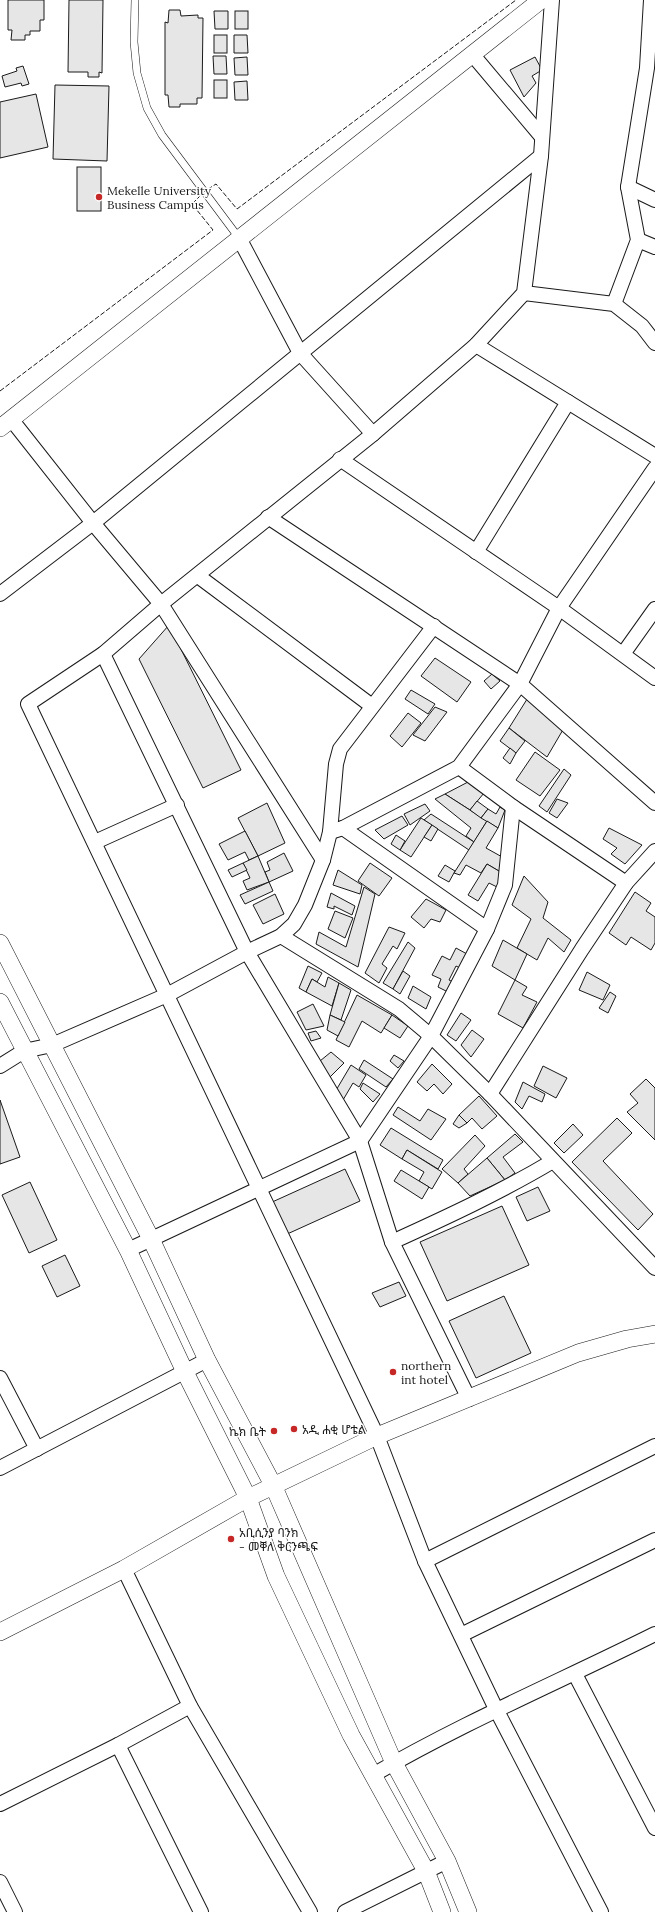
<svg xmlns="http://www.w3.org/2000/svg" width="655" height="1912" viewBox="0 0 655 1912" font-family="Lora,'Noto Sans Ethiopic',serif">
<rect width="100%" height="100%" fill="#fff"/>
<g fill="#e6e6e6" stroke="#1a1a1a">
<polygon points="8,0 44,0 44,20 40,20 40,31 30,31 30,35 25,35 25,40 11,40 12,30 8,30"/>
<polygon points="69,0 103,0 102,73 99,72 99,77 88,77 88,72 68,72"/>
<polygon points="169,10 180,10 181,16 198,15 198,18 203,18 202,98 197,98 197,104 180,104 180,107 169,107 168,95 165,95 165,22 168,23"/>
<polygon points="214,11 228,11 228,29 215,29"/>
<rect x="235" y="11" width="13" height="18"/>
<rect x="214" y="35" width="13" height="18"/>
<polygon points="234,35 247,35 248,53 234,53"/>
<polygon points="213,56 226,56 227,74 214,74"/>
<polygon points="247,57 248,75 235,75 234,58"/>
<polygon points="535,57 542,70 532,76 536,83 524,97 510,70"/>
<polygon points="23,66 29,84 22,86 21,83 5,87 2,76 17,71 16,68"/>
<rect x="214" y="80" width="13" height="18"/>
<polygon points="247,81 248,100 235,100 234,82"/>
<polygon points="55,85 109,86 107,161 53,159"/>
<polygon points="36,94 48,147 0,158 0,102"/>
<rect x="77" y="167" width="24" height="44"/>
<polygon points="169,625 241,770 203,788 139,659"/>
<polygon points="435,658 471,682 457,702 421,676"/>
<polygon points="492,674 500,681 491,689 484,681"/>
<polygon points="411,690 435,704 428,714 405,699"/>
<polygon points="529,696 564,728 547,757 509,728"/>
<polygon points="435,707 447,712 425,741 413,735"/>
<polygon points="408,713 421,723 402,747 390,736"/>
<polygon points="509,728 525,741 516,753 500,741"/>
<polygon points="510,748 516,753 510,764 503,758"/>
<polygon points="535,752 560,770 540,796 516,780"/>
<polygon points="564,769 571,775 547,812 539,806"/>
<polygon points="468,782 484,793 470,810 445,794"/>
<polygon points="445,794 487,821 474,842 466,836 471,828 435,799"/>
<polygon points="557,799 568,803 557,818 549,813"/>
<polygon points="477,801 488,809 481,818 470,810"/>
<polygon points="267,803 285,843 258,856 238,818"/>
<polygon points="425,804 430,811 410,825 404,814"/>
<polygon points="500,807 505,810 498,828 481,818 488,809 496,814"/>
<polygon points="431,814 474,842 469,850 424,820"/>
<polygon points="402,816 408,825 384,839 375,830"/>
<polygon points="421,818 432,825 411,857 400,850"/>
<polygon points="487,821 498,828 486,848 504,858 504,874 487,864 481,873 466,865 460,875 454,873"/>
<polygon points="432,825 438,829 431,841 424,837"/>
<polygon points="609,828 642,845 625,864 611,854 617,848 603,839"/>
<polygon points="245,831 258,856 249,860 245,852 228,860 219,844"/>
<polygon points="396,835 405,841 400,850 391,844"/>
<polygon points="284,853 293,871 269,882 265,872 270,870 267,862"/>
<polygon points="258,856 269,882 247,890 243,881 250,878 243,863"/>
<polygon points="243,863 247,870 232,877 228,870"/>
<polygon points="370,863 392,878 379,896 358,881"/>
<polygon points="487,864 504,874 497,887 489,883 478,901 468,895"/>
<polygon points="445,865 455,871 449,882 438,876"/>
<polygon points="338,870 362,885 360,894 333,885"/>
<polygon points="524,876 548,902 543,918 571,940 564,952 548,938 537,960 517,948 531,919 512,905"/>
<polygon points="269,882 273,891 245,904 240,895"/>
<polygon points="364,887 375,894 358,967 316,944 319,932 346,947"/>
<polygon points="635,892 651,903 646,911 655,917 655,943 651,950 631,937 626,945 609,933"/>
<polygon points="331,893 355,906 352,915 334,906 334,909 327,907"/>
<polygon points="275,894 284,914 263,924 253,905"/>
<polygon points="426,899 446,910 440,922 431,919 424,928 411,917"/>
<polygon points="335,911 353,918 345,938 328,929"/>
<polygon points="389,927 405,933 397,949 393,946 382,964 387,968 379,983 365,973"/>
<polygon points="503,940 527,954 515,980 492,966"/>
<polygon points="408,942 415,948 393,989 383,983"/>
<polygon points="456,948 467,954 460,968 456,966 449,980 453,982 448,992 438,987 441,979 432,975 442,956 450,960"/>
<polygon points="308,966 322,973 317,982 312,979 306,992 299,988"/>
<polygon points="403,971 410,976 400,994 393,989"/>
<polygon points="587,972 610,985 603,1000 579,990"/>
<polygon points="328,977 339,983 332,1006 306,992 312,979 325,987"/>
<polygon points="515,980 527,987 522,995 537,1002 523,1028 498,1014"/>
<polygon points="339,983 351,990 341,1020 330,1015"/>
<polygon points="413,986 431,997 426,1009 408,998"/>
<polygon points="610,992 616,996 608,1013 599,1008"/>
<polygon points="357,995 392,1015 381,1033 362,1021 349,1047 336,1040"/>
<polygon points="313,1004 324,1026 306,1030 297,1012"/>
<polygon points="461,1013 471,1020 456,1041 447,1035"/>
<polygon points="330,1015 345,1022 338,1036 327,1030"/>
<polygon points="392,1015 408,1026 400,1038 384,1028"/>
<polygon points="472,1030 484,1039 471,1057 461,1045"/>
<polygon points="316,1031 321,1038 311,1041 308,1033"/>
<polygon points="331,1052 344,1063 329,1078 320,1061"/>
<polygon points="394,1055 404,1061 398,1068 390,1061"/>
<polygon points="364,1060 393,1079 386,1087 359,1069"/>
<polygon points="432,1064 452,1084 443,1094 434,1084 427,1091 417,1082"/>
<polygon points="351,1065 366,1075 359,1087 353,1083 343,1100 335,1092"/>
<polygon points="543,1066 567,1078 556,1098 534,1086"/>
<polygon points="646,1079 655,1088 655,1140 627,1112 638,1103 630,1094"/>
<polygon points="523,1082 545,1094 542,1102 529,1096 522,1109 515,1102"/>
<polygon points="363,1083 380,1094 373,1102 360,1089"/>
<polygon points="479,1096 497,1116 482,1129 472,1118 467,1123 459,1115"/>
<polygon points="0,1100 20,1157 0,1164"/>
<polygon points="398,1107 420,1121 428,1109 446,1119 431,1140 393,1115"/>
<polygon points="459,1115 467,1123 459,1128 453,1124"/>
<polygon points="617,1118 632,1133 603,1161 653,1214 638,1230 572,1162"/>
<polygon points="573,1124 583,1135 564,1153 554,1143"/>
<polygon points="391,1128 443,1160 438,1169 407,1150 402,1159 380,1145"/>
<polygon points="515,1134 523,1142 503,1157 515,1173 505,1180 487,1158"/>
<polygon points="475,1135 485,1146 464,1169 468,1174 458,1183 442,1169"/>
<polygon points="407,1150 442,1172 432,1189 419,1181 424,1172 402,1159"/>
<polygon points="487,1158 505,1180 470,1196 458,1183"/>
<polygon points="345,1169 360,1201 285,1235 270,1203"/>
<polygon points="401,1170 429,1187 422,1199 394,1181"/>
<polygon points="30,1182 57,1240 29,1253 2,1195"/>
<polygon points="538,1187 550,1211 527,1221 516,1197"/>
<polygon points="502,1206 529,1265 447,1301 420,1242"/>
<polygon points="65,1255 80,1286 57,1297 42,1266"/>
<polygon points="399,1282 406,1296 380,1307 372,1293"/>
<polygon points="504,1296 531,1353 476,1378 449,1321"/>
</g>
<g fill="none" stroke-linecap="round" stroke-linejoin="round">
<g stroke="#1a1a1a" stroke-width="8">
<polyline id="service" points="135,0 134,42 137,73 147,108 162,135 239,238"/>
</g>
<g stroke="#1a1a1a" stroke-width="16">
<g id="minor">
<polyline points="552,0 541,156 524,293 476,345 373,434 161,604 103,654 28,704 377,1436 425,1561 496,1709 601,1912"/>
<polyline points="472,54 542,137"/>
<polyline points="628,187 655,200"/>
<polyline points="239,238 300,353 373,434"/>
<polyline points="638,240 655,247"/>
<polyline points="524,293 614,304 642,326 655,343"/>
<polyline points="614,304 638,240 628,187 647,68 651,0"/>
<polyline points="476,345 655,456"/>
<polyline points="11,419 93,523 161,604 323,860"/>
<polyline points="340,459 559,608 655,678"/>
<polyline points="268,517 520,684 655,803"/>
<polyline points="476,552 568,402"/>
<polyline points="198,576 372,706"/>
<polyline points="0,594 93,523 541,156"/>
<polyline points="103,654 247,952 360,1141 392,1242 469,1399"/>
<polyline points="623,654 655,609"/>
<polyline points="459,767 513,807 626,883"/>
<polyline points="343,828 487,929"/>
<polyline points="330,832 343,828 459,767 520,684 559,608 655,468"/>
<polyline points="95,842 177,805"/>
<polyline points="281,936 399,1009 431,1036 490,1094 655,1268"/>
<polyline points="0,1066 24,1051 52,1045 167,995 247,952 281,936 294,924 305,905 323,860 330,832 336,764 340,749 434,626"/>
<polyline points="490,1094 582,949 626,883 655,851"/>
<path d="M 392,1242 C 447,1217 501,1192 553,1161"/>
<polyline points="128,1250 360,1141 431,1036 487,929 505,885 513,807"/>
<polyline points="0,1378 37,1449"/>
<polyline points="0,1468 207,1360"/>
<polyline points="425,1561 655,1446"/>
<polyline points="124,1569 190,1706 310,1912"/>
<polyline points="461,1635 655,1540"/>
<polyline points="575,1674 655,1828"/>
<polyline points="118,1745 201,1912"/>
<path d="M 373,1775 C 464,1722 561,1681 655,1634"/>
<polyline points="0,1804 118,1745 190,1706"/>
<polyline points="0,1882 15,1912"/>
<polyline points="345,1912 447,1861"/>
</g>
</g>
<g stroke="#1a1a1a" stroke-width="18">
<g id="tertiary">
<polyline points="0,428 541,0"/>
<polyline points="0,943 151,1239 207,1360 273,1485 394,1763 447,1861 468,1912"/>
<polyline points="0,1002 128,1250 185,1372 248,1498 276,1576 351,1735 426,1871 442,1912"/>
<polyline points="0,1632 124,1569 248,1498 377,1436 578,1353 627,1339 655,1334"/>
</g>
</g>
<use href="#service" stroke="#fff" stroke-width="7"/>
<use href="#minor" stroke="#fff" stroke-width="14"/>
<use href="#tertiary" stroke="#fff" stroke-width="17"/>
<polyline stroke="#1a1a1a" stroke-width="1" stroke-dasharray="5 2" stroke-linecap="butt" points="0,391 213,230 192,204 205,191 216,184 237,209 516,0"/>
</g>
<g fill="#c62828" stroke="#fff" stroke-width="1.5">
<circle cx="99" cy="197" r="4"/>
<circle cx="393" cy="1372" r="4"/>
<circle cx="294" cy="1429" r="4"/>
<circle cx="274" cy="1431" r="4"/>
<circle cx="231" cy="1539" r="4"/>
</g>
<g text-anchor="middle" dominant-baseline="central" stroke-width="3" stroke-linejoin="round" paint-order="stroke">
<g font-size="12" fill="#1a1a1a" stroke="#fff" text-anchor="start">
<text x="107" y="190">Mekelle University<tspan x="107" dy="14">Business Campus</tspan></text>
<text x="401" y="1365">northern<tspan x="401" dy="14">int hotel</tspan></text>
<text x="302" y="1429">አዲ ሐቂ ሆቴል</text>
<text x="266" y="1431" text-anchor="end">ኬክ ቤት</text>
<text x="239" y="1532">አቢሲንያ ባንክ<tspan x="239" dy="14">- መቐለ ቅርንጫፍ</tspan></text>
</g>
</g>
</svg>
